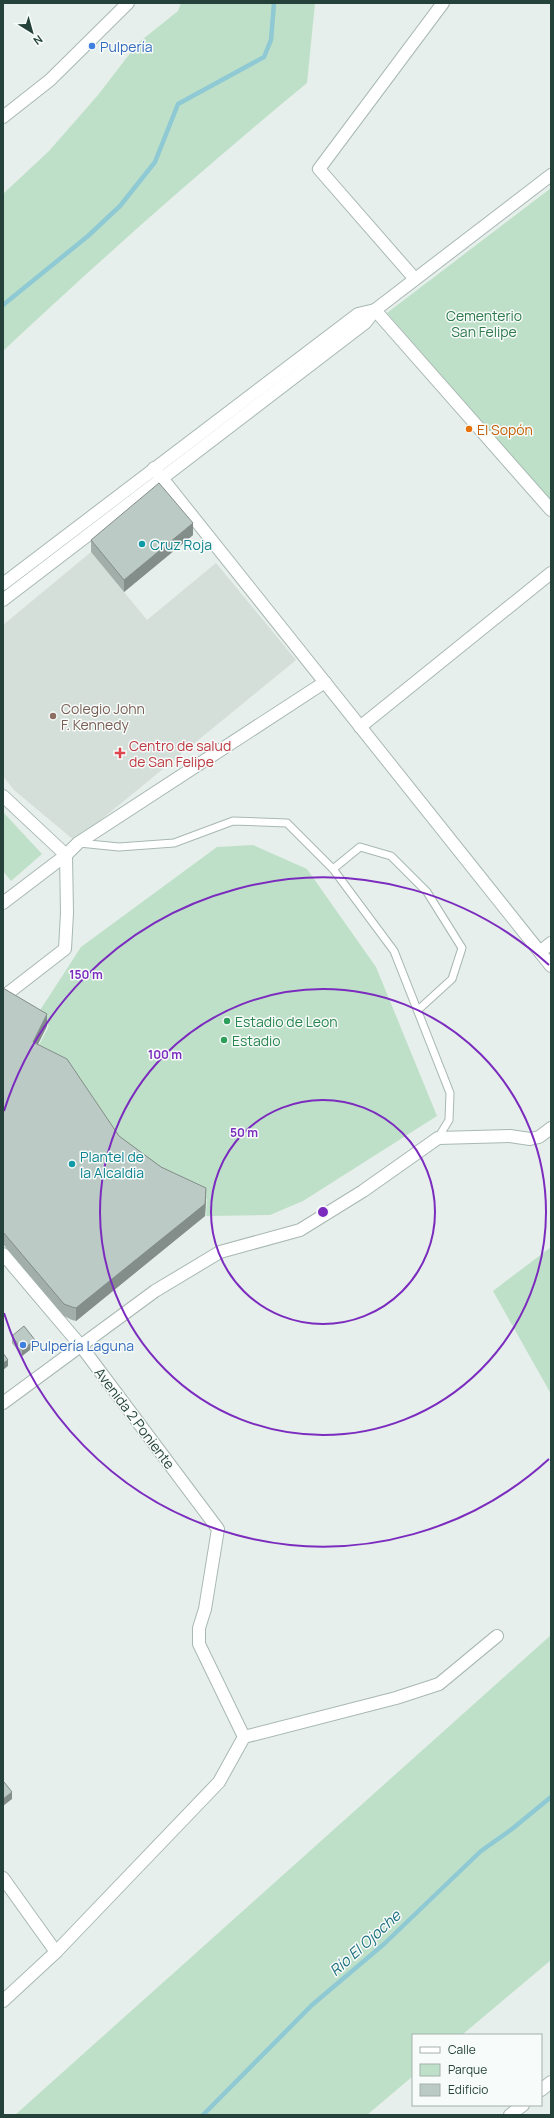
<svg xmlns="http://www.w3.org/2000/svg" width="554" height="2118" viewBox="0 0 554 2118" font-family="Manrope,sans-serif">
<rect width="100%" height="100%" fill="#e6efeb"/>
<polygon fill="#d4dfda" points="91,552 147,620 216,563 296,660 75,841 14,790 3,776 3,625"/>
<g fill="#bfe0c8">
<path d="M 181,3 L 315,3 L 307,83 C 203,169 102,258 3,351 L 3,194 L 49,151 L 98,95 L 138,43 L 178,11 Z"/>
<polygon points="551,188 551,502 387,313"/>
<polygon points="3,812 42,854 11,881 3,871"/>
<polygon points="253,845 307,869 376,967 437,1116 303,1201 270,1215 206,1216 207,1199 162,1178 34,1054 49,1026 35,1018 81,947 217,847"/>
<polygon points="551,1247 551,1394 493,1291"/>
<polygon points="551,1635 551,1960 462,2035 413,2035 413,2076 367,2115 15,2115"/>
</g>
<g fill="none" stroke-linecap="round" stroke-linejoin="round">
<g stroke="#8ec9d4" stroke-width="4.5">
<polyline points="3,305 88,236 120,206 155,162 178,104 264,57 271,40 274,3"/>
<polyline points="203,2115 312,2005 384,1944 481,1851 512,1829 551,1797"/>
</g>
<g stroke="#a8b8b2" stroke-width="9">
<g id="service">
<polyline points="79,843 119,847 174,843 233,821 287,823 333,869 394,951 450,1093 449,1120 438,1138"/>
<polyline points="333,869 360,847 391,856 427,892 462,948 452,979 418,1010"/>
</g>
</g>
<g stroke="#a8b8b2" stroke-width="14">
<g id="minor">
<polyline points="3,117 50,80 128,3"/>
<polyline points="415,279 319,169 443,3"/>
<polyline points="375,310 551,510"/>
<polyline points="154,468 551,966"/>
<polyline points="3,584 358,314 375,310"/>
<polyline points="3,600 365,323 375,310 551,175"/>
<polyline points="360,727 551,573"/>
<polyline points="3,796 66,855 67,913 65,949 3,997"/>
<polyline points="3,903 66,855 78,843 325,682"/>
<polyline points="540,952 551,943"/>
<polyline points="3,1254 81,1346 218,1529 205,1609 199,1628 199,1644 244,1737"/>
<polyline points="3,1403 155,1291 220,1252 300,1230 363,1191 438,1138 510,1136 530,1139 539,1137 551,1128"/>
<polyline points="3,1878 56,1952"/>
<polyline points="3,2001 56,1952 219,1782 244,1737 396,1698 439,1684 497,1636"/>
<polyline points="541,2090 551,2082"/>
<polyline points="510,2115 523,2105"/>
</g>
</g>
<use href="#service" stroke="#fff" stroke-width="7"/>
<use href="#minor" stroke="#fff" stroke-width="12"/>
</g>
<g fill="#a1aea9">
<polygon points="193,535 124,592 91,552 91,540"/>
<polygon points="3,988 47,1026 38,1044 119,1136 206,1200 205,1216 76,1321 72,1320 64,1316 3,1244"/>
<polygon points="12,1336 35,1346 22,1356 12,1343"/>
</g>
<g fill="#838d89">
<polygon points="193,523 193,535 124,592 124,580"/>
<polygon points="47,1014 47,1026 33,1054 33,1042"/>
<polygon points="206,1188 206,1200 205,1216 76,1321 76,1308"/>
<polygon points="35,1340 35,1346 22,1356 22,1350"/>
<polygon points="8,1360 8,1366 3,1370 3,1363"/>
<polygon points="12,1792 12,1799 3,1806 3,1799"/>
</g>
<g fill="#bbcac4" stroke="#838d89">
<polygon points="159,483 193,523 124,580 91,540"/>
<polygon points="3,988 47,1014 33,1042 67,1059 119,1136 161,1167 206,1188 205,1204 76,1308 72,1307 64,1304 3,1232"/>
<polygon points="24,1326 35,1340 22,1350 12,1336"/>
<polygon points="3,1353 8,1360 3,1363"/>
<polygon points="4,1782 12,1792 3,1799 3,1783"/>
</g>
<g fill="none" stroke="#7b2cbf" stroke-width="2">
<circle cx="323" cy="1212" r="112"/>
<circle cx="323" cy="1212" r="223"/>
<path d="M549 1459A335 335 0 0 1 4 1313M4 1111A335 335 0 0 1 549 965"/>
</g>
<g fill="#3f7fe0" stroke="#f7fbf9" stroke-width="1.5">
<circle cx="92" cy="46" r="4"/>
<circle cx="23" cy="1345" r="4"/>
</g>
<circle fill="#e8710a" stroke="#f7fbf9" stroke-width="1.5" cx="469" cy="429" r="4"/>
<g fill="#0f9aa8" stroke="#f7fbf9" stroke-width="1.5">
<circle cx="142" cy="544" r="4"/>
<circle cx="72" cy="1164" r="4"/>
</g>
<circle fill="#8d6e63" stroke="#f7fbf9" stroke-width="1.5" cx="53" cy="716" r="4"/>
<path fill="#e0444e" stroke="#f7fbf9" stroke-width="1.5" d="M118 747h4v4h4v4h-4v4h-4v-4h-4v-4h4z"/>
<g fill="#2e9e5b" stroke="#f7fbf9" stroke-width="1.5">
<circle cx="227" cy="1021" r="4"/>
<circle cx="224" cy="1040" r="4"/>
</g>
<g text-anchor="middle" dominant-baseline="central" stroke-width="3" stroke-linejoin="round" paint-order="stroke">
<g font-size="14" fill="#366cbe" stroke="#f7fbf9" text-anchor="start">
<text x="100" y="46">Pulpería</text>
<text x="31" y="1345">Pulpería Laguna</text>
</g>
<g font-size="14" fill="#2d7a4b" stroke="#f7fbf9">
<text x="484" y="315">Cementerio<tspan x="484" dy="16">San Felipe</tspan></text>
</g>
<g font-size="14" fill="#c56008" stroke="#f7fbf9" text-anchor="start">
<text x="477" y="429">El Sopón</text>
</g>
<g font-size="14" fill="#0d838f" stroke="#f7fbf9" text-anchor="start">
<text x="150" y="544">Cruz Roja</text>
<text x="80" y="1156">Plantel de<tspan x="80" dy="16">la Alcaldia</tspan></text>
</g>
<g font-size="14" fill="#785e54" stroke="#f7fbf9" text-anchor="start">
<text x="61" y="708">Colegio John<tspan x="61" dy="16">F. Kennedy</tspan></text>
</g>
<g font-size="14" fill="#be3a42" stroke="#f7fbf9" text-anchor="start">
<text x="129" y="745">Centro de salud<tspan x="129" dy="16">de San Felipe</tspan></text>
</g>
<g font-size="14" fill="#27864d" stroke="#f7fbf9" text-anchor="start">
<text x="235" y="1021">Estadio de Leon</text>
<text x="232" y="1040">Estadio</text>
</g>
<g font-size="14" fill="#24423a" stroke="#f7fbf9">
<text transform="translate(135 1418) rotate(53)">Avenida 2 Poniente</text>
</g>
<g font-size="15" font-style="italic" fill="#1c6f80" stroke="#f7fbf9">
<text transform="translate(365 1943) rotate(-42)">Río El Ojoche</text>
</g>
</g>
<circle cx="323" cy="1212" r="6" fill="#7b2cbf" stroke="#f7fbf9" stroke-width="2"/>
<g font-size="12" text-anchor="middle" font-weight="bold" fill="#7b2cbf" stroke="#f7fbf9" stroke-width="3" stroke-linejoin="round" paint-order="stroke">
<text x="86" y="979">150 m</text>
<text x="165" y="1059">100 m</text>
<text x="244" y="1137">50 m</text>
</g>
<rect width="554" height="2118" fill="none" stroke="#24423a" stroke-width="8"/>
<rect x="412" y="2034" width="130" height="72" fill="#f7fbf9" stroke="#a3b1ad"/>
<rect x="420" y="2047" width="20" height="6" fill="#ffffff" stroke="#a3b1ad"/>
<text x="448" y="2054" font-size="12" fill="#24423a">Calle</text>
<rect x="420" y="2064" width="20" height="12" fill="#bfe0c8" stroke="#a3b1ad"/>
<text x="448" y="2074" font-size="12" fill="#24423a">Parque</text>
<rect x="420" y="2084" width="20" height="12" fill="#bbcac4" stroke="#a3b1ad"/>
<text x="448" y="2094" font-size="12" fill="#24423a">Edificio</text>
<g transform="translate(32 32) rotate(143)" stroke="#f7fbf9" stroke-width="3" paint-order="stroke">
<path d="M0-3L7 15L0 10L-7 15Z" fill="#24423a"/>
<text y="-6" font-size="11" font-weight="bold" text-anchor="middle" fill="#24423a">N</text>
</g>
</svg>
